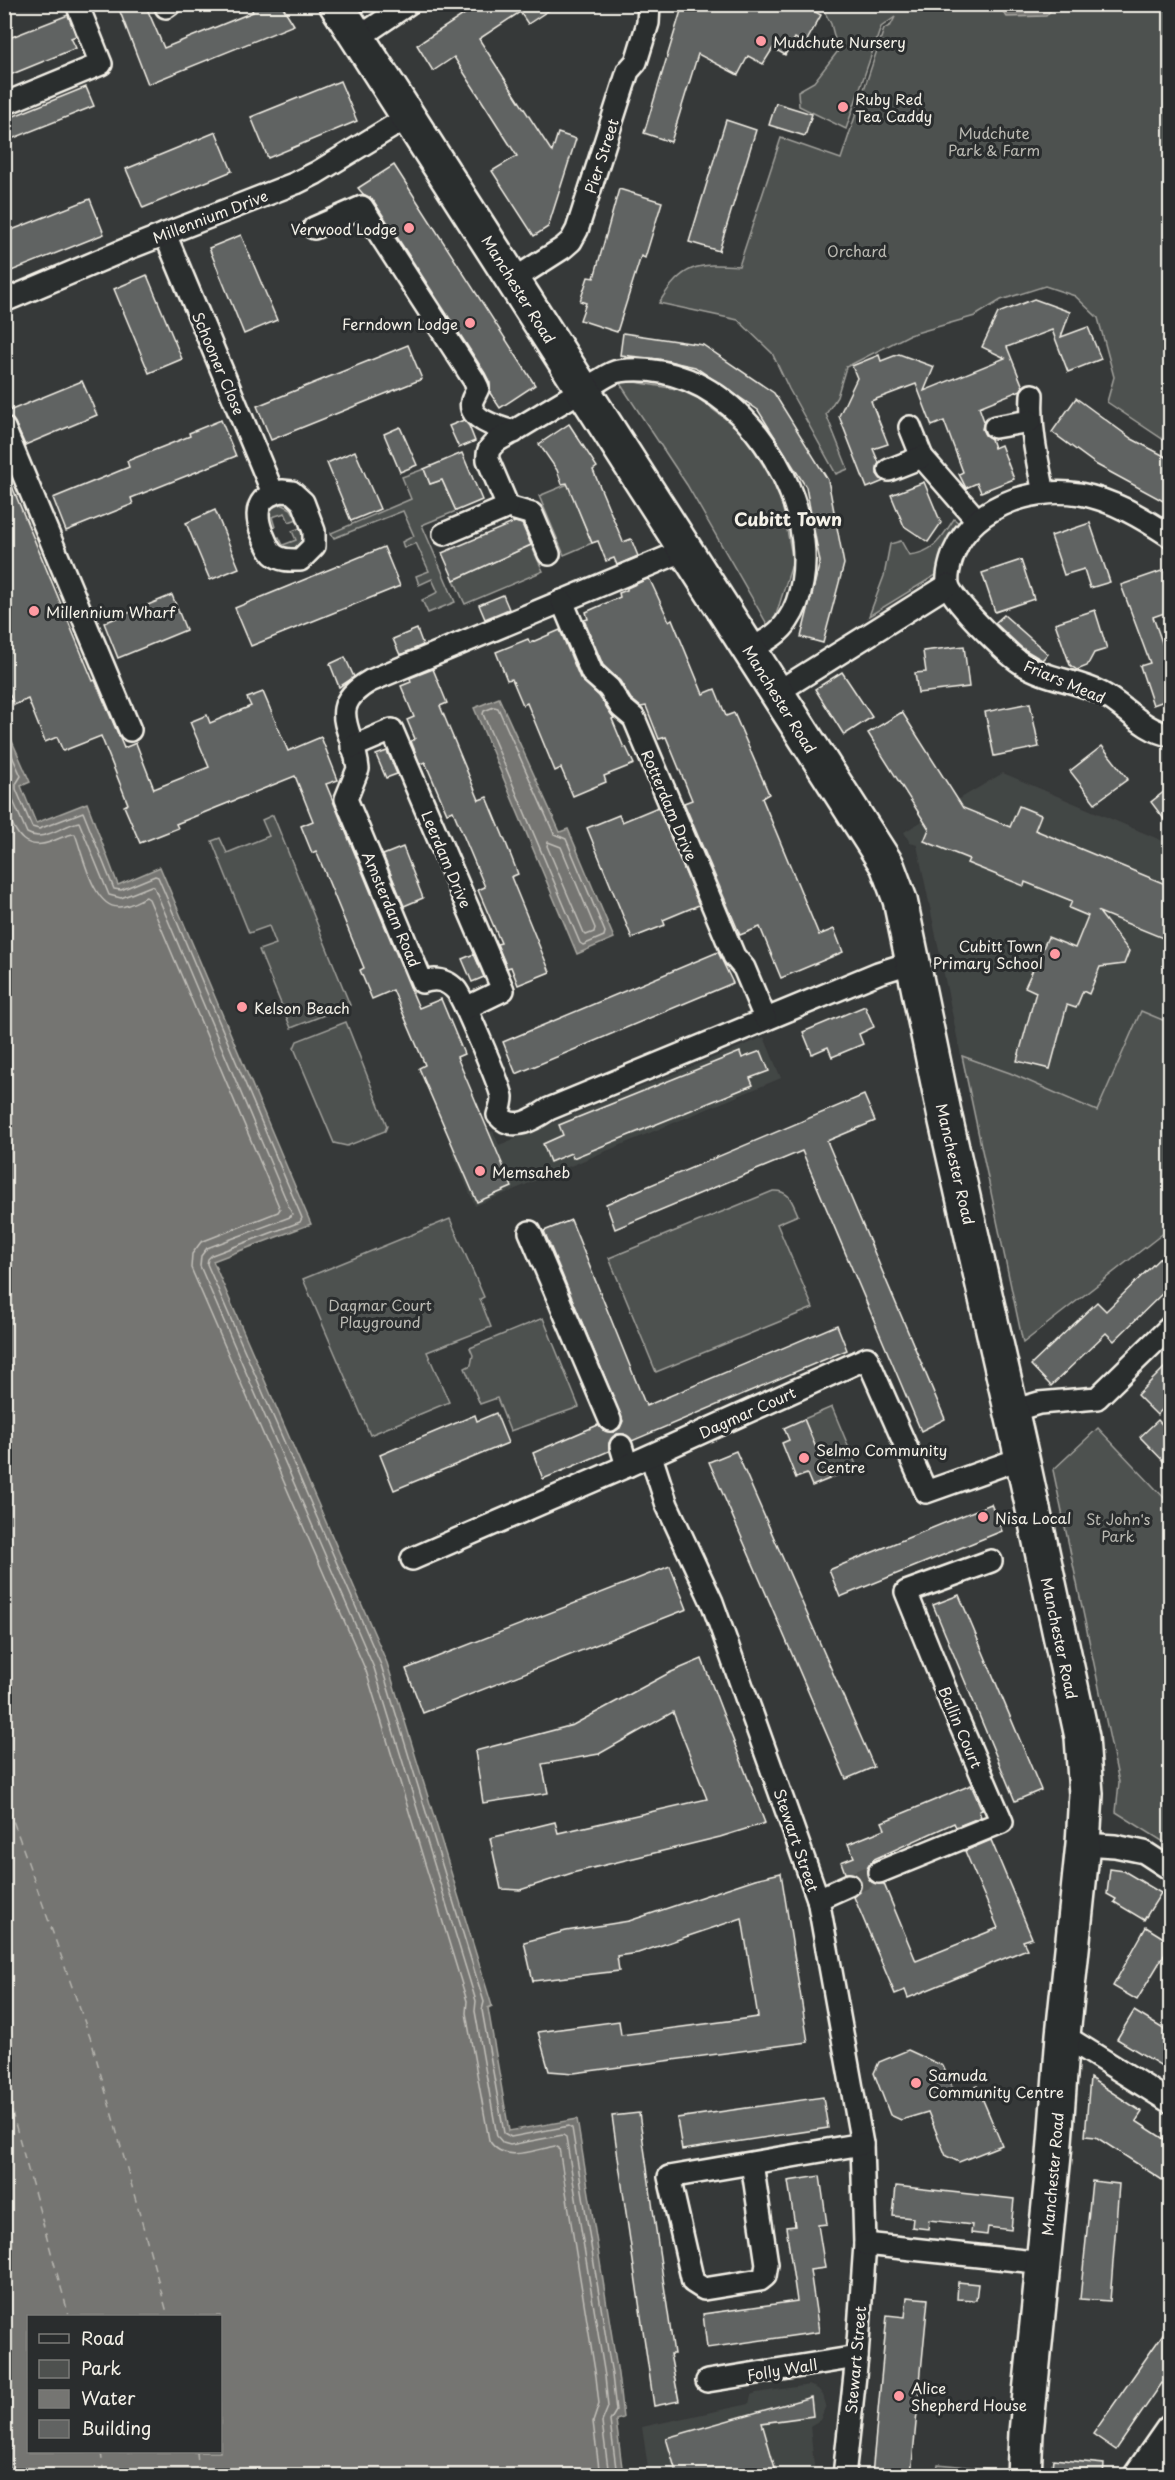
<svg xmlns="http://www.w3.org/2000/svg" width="1175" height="2480" viewBox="0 0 1175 2480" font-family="'Playpen Sans',sans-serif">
<rect width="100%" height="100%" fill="#363939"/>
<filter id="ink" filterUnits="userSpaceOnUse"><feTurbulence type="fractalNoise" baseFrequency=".0167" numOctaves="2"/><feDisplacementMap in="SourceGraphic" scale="12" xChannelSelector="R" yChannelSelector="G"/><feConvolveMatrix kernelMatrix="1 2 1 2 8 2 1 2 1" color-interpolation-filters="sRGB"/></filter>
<g filter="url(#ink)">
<g fill="#434645">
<polygon points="1003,773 1170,844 1170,1218 985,1171 917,845 910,843 904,832"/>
<polygon points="764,1037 781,1078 475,1206 451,1149 493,1131 499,1145"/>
<polygon points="809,2385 818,2389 823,2395 826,2405 820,2420 810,2426 815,2475 649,2475 642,2427 749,2404 751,2395 756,2393"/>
</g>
<g fill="#4e514f" stroke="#a1a19c" stroke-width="1.5">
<path d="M 821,5 L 1170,5 L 1170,444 L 1107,402 L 1114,377 L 1098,318 L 1075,296 L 1045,286 L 1001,300 L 975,316 L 909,335 L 846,367 L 837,397 L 826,414 L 848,469 L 836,474 L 789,389 L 772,353 L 738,320 L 659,303 C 683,264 697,263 739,266 L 781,138 L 841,159 L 884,29 L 891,25 L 895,17 L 881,27 L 846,129 L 799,106 L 798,91 L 814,82 L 838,51 L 831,24 Z"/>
<polygon points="617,379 688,391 743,432 780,493 793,561 771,631 687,485"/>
<polygon points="424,469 430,484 442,480 456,511 422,525 455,602 428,613 422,600 438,592 432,579 419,585 416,576 429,571 416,543 404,548 402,542 414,536 403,511 334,538 331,533 411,499 402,477"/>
<polygon points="568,484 592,543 564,555 539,496"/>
<polygon points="281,504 291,509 297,519 289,522 285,513 272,517 275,527 268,530 269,509"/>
<path d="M 954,519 L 960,524 L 946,549 L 936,575 L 869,616 L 884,576 L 890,544 L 901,541 L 909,555 C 933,553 942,538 954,519 Z"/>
<polygon points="300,528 303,539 299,549 286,554 272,540 279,537 283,545 296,540 292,531"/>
<polygon points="531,545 543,571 465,604 454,580"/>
<polygon points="273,815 350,1005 291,1028 259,950 276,944 269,926 249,933 212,841 220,838 227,853 269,836 262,820"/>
<polygon points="1141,1011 1170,1023 1170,1228 1023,1343 962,1056 1010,1073 1097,1111"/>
<polygon points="346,1022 387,1126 385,1131 347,1146 334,1143 294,1048 297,1041"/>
<path d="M 773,1191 C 790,1190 792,1202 798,1215 L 777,1224 L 813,1308 L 656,1372 L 609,1258 Z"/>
<polygon points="450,1219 484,1297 480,1299 491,1327 427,1352 449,1402 370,1435 303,1279"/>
<polygon points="543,1318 579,1407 510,1431 497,1398 480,1404 465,1368 471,1365 473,1355 470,1348"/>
<polygon points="832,1407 857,1467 829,1479 804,1419"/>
<polygon points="1098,1428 1170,1504 1170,1846 1116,1812 1119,1782 1053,1470"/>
<polygon points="938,2464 988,2469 988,2475 936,2475"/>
</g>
<g fill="#757572" stroke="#a8a7a1" stroke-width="1.5" fill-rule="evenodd">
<polygon points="998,5 998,4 1053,5 1052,9 1046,16 1007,17"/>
<polygon points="499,698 560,832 568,829 614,938 577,954 474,708"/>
<path d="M 4,723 L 30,782 L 21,786 L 36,823 L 87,803 L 118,885 L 160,867 L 311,1224 L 213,1261 L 387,1663 L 492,2006 L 488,2008 L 509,2131 L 577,2119 L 618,2374 L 623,2418 L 616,2420 L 623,2475 L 5,2475 ZM 28,2316 L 220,2316 L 220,2452 L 28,2452 Z"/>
</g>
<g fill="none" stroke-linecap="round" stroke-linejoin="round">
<g stroke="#c1bfb9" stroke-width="1.5">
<polygon points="494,707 498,708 554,834 566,839 605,932 604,936 583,945 580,943 483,714 484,711"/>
<polyline points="4,738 21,776 16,784 16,789 32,827 39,829 83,812 114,889 121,890 155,876 158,877 302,1218 300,1222 212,1255 208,1259 207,1264 381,1665 484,2002 482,2010 504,2133 511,2137 569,2126 572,2128 612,2375 616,2411 610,2421 617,2476"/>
<path d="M 4,757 L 12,775 L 8,784 L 9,791 L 27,833 C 43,843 63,825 79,822 L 109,895 L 121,898 L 151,886 L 154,887 L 292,1214 L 290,1217 L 207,1248 L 201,1256 L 200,1266 L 374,1668 L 476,2001 L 475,2011 L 497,2136 L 503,2143 L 510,2145 L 563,2135 L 566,2137 L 605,2376 L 608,2407 L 602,2422 L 609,2476"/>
<path d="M 4,805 C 15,829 20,854 53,841 C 60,838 68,834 75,834 C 83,854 93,908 119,907 C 128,907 138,901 146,897 L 149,899 L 280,1209 L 278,1212 L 201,1242 L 192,1254 L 191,1268 L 366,1671 L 467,2001 L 466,2013 L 489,2140 C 503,2164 534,2150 555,2146 L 559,2148 L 596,2377 L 599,2404 L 593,2422 L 600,2476"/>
<polygon points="548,842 561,847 595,928 594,932 586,935 584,933 547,846"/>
</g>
<g stroke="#b4b3ad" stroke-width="1.5" stroke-dasharray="8 6" stroke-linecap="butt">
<polyline points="4,1795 92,2043 168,2316"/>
<polyline points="4,2084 69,2316"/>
<polyline points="101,2452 104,2476"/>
<polyline points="197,2452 199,2476"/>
</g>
</g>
<g fill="#616362" stroke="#f4f1e8" stroke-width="1.5">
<polygon points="117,4 145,4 164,48 253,12 249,4 281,4 294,25 148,84"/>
<polygon points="480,4 558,4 528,24 520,12 479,39 552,152 558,133 576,139 548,227 534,236 492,171 517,156 454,57 433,71 417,45"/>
<polygon points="683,4 801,4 821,15 805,44 795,38 785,55 773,48 763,64 748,56 738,75 698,54 671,142 644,133"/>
<polygon points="68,15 76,36 71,38 76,48 10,75 4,62 4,40"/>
<polygon points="340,81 357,121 268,158 251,117"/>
<polygon points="86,87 94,106 4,142 4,120"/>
<polygon points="776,103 812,114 805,136 769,125"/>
<polygon points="726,120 756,130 719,251 689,242"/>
<polygon points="216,132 232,171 143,208 126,169"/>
<polygon points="394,165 535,385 500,408 490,393 490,383 485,373 373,200 363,194 358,188"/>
<polygon points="619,189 662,202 645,258 641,256 617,332 580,320 586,303 580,301 588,277 594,278"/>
<polygon points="90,199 104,234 4,274 4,233"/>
<polygon points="241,235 277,320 244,334 209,248"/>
<polygon points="147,275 182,359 149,373 114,289"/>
<polygon points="1034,299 1070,312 1061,337 1088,327 1101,359 1068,372 1052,330 1007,347 1023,387 1021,390 979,407 984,421 982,429 985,435 991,439 994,448 1001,445 1014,479 981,492 977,483 966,488 959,474 963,472 944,421 932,426 916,384 871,401 888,444 873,449 879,463 877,474 884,481 867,488 839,416 857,378 852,366 879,355 881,361 899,354 934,367 924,391 1005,358 982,347 998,313"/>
<polygon points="623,333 703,345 774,393 828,480 844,564 823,643 801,637 820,562 806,487 758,410 695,367 658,359 620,355"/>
<polygon points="408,345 422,379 271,440 257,406"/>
<polygon points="82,381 97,415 25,445 15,423 11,418 4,415 4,413"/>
<polygon points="1076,398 1132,439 1170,459 1170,492 1165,502 1097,465 1052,432"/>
<polygon points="221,420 236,456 131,498 133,504 66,531 53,498 129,467 127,461 190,436 189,433"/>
<polygon points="464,420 469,426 475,441 459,448 449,426"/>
<polygon points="569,424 597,467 593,470 623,542 631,539 638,556 617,565 614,558 606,561 598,541 592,543 567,483 562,484 557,470 539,444"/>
<polygon points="400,427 417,465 400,472 384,434"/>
<polygon points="355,451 380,509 351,521 327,463"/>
<polygon points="462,453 482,500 456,511 442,480 430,484 424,469"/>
<polygon points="4,467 93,681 95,680 124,748 136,743 154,789 209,767 190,722 207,715 210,723 251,706 247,698 263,692 288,751 321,737 338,780 326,784 410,987 419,1008 441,999 464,1054 457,1057 512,1187 477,1202 419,1068 425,1065 393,990 372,999 360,970 364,968 316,851 312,853 301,826 313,821 295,776 176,824 178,828 140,843 124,806 128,804 101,736 63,751 57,737 45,742 28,699 14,705 4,682"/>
<polygon points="924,482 941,523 928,542 904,526 891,495"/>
<polygon points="215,510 239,568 210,580 186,523"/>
<polygon points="515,522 522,524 531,545 454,580 442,553"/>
<polygon points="1090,523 1110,582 1090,588 1084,569 1064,575 1051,536"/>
<polygon points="384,547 400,586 251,646 235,608"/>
<polygon points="1021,560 1034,599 995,612 982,573"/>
<polygon points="1170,568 1170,611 1153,617 1170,665 1170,699 1153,705 1140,666 1150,663 1121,585"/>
<polygon points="647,579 650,580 669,621 672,619 703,694 715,689 726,716 734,713 769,794 762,798 819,935 834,929 843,952 781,978 760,927 740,935 684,803 692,800 666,737 659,739 646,706 641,707 631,699 620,681 603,665 584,620 588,619 586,612 620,597 619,593 627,590 627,588"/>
<polygon points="172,595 186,630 118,658 104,623"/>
<polygon points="503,595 509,609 485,619 479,605"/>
<polygon points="1095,610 1107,649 1094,653 1087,666 1077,670 1070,665 1055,623"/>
<polygon points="1004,615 1048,654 1042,660 1022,648 995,623"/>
<polygon points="417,629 423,645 400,655 393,639"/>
<polygon points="560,630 580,678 599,696 614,718 612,719 624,748 626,747 634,764 604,776 606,782 573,796 561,768 555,771 527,703 523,705 512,679 507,680 496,652 528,639 530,643"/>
<polygon points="964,646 969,687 918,693 915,673 926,672 923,651"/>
<polygon points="345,657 354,677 339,687 330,664"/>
<polygon points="433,669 447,703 440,706 479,800 487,797 506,843 518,874 511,877 550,972 518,985 511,967 507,968 497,944 501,943 478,890 485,887 453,811 447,813 425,762 420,764 411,741 415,739 407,720 414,717 401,686 411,682 410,678"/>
<polygon points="842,672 872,717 844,735 815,689"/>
<polygon points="1030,703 1039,747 994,756 985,712"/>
<polygon points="902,712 963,808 1010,827 1019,806 1041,815 1035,830 1170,886 1170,941 1099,912 1129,951 1124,964 1100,967 1089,994 1083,991 1076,1008 1067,1005 1050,1069 1017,1061 1036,992 1025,987 1048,937 1075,948 1088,916 1069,908 1072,901 1025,882 1024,886 967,863 969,859 924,841 929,829 868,733"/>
<polygon points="1102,746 1128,779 1095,803 1070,771"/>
<polygon points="387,751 397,774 386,778 376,755"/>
<polygon points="1170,787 1170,827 1151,802"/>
<polygon points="658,807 699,905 663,920 665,925 632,938 587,828 619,815 622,822"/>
<polygon points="403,847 423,898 404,906 383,855"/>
<polygon points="718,952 733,983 516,1074 503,1042"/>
<polygon points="474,954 484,977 472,982 462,959"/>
<polygon points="865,1006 874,1027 859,1034 863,1044 832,1057 828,1047 812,1054 803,1032"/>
<polygon points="761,1051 769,1071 750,1078 753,1085 573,1158 571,1153 550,1162 543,1144 563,1135 559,1125 740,1052 742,1058"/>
<polygon points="864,1095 875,1121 827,1141 945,1419 921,1431 802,1151 615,1229 606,1204"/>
<polygon points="571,1220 646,1406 837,1325 847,1350 632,1441 624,1434 617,1434 609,1443 609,1451 543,1479 533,1453 598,1425 603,1430 614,1432 620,1428 623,1421 544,1231"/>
<polygon points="1170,1248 1170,1286 1114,1341 1106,1333 1051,1386 1031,1365 1097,1302 1106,1311"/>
<polygon points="1170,1362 1170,1401 1157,1415 1137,1395"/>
<polygon points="496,1413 508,1443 394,1490 380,1455 475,1415 477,1421"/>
<polygon points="804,1419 829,1479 812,1486 807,1474 796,1478 782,1443 789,1440 784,1428"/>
<polygon points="1158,1420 1170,1433 1170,1468 1140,1437"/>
<polygon points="736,1451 874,1767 846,1779 709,1462"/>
<polygon points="991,1504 1002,1531 840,1597 829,1570"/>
<polygon points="670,1566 687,1609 423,1713 406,1669"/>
<polygon points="959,1595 1041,1790 1015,1801 933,1605"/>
<polygon points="702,1659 765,1823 720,1837 572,1873 520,1890 501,1889 490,1838 555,1822 558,1833 707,1799 673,1712 599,1754 542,1764 548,1793 483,1803 475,1751 573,1725 669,1673"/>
<polygon points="971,1785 982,1810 979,1811 981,1817 956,1827 954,1823 874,1859 867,1870 867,1876 872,1882 884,1884 916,1961 998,1928 965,1851 991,1840 1032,1938 1023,1941 1027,1949 908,1998 905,1990 895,1994 854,1897 860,1892 861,1880 856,1874 845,1873 841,1862 854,1857 848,1844 885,1829 882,1822"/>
<polygon points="1110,1869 1124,1871 1161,1893 1144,1920 1114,1902 1116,1899 1107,1894"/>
<polygon points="781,1873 808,2042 574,2073 549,2071 538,2032 619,2021 621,2035 758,2017 742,1918 638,1953 617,1956 619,1971 533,1981 524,1942 566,1931 629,1921 755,1879"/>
<polygon points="1146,1927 1170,1942 1170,1945 1137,2000 1113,1986"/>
<polygon points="1134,2011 1170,2033 1170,2071 1117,2039"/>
<polygon points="908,2050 943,2066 955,2094 977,2086 1002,2145 959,2162 946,2156 928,2112 901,2120 890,2115 874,2073 879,2062"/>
<polygon points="1090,2078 1142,2112 1136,2121 1170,2143 1170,2185 1096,2137 1085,2136"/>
<polygon points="823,2097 828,2128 682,2150 677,2118"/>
<polygon points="639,2113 674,2354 670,2354 679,2401 654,2406 612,2116"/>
<polygon points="820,2176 827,2224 818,2225 825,2268 810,2270 819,2332 707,2348 703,2314 797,2301 786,2227 795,2226 788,2181"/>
<polygon points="1092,2181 1119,2184 1110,2301 1080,2299"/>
<polygon points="896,2186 1014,2199 1011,2230 988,2227 987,2235 971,2233 972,2225 929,2220 928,2229 912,2227 913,2218 893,2216"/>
<polygon points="958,2282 978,2284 976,2300 957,2299"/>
<polygon points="907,2297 928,2299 911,2475 872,2475 887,2315 905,2317"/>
<polygon points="1170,2324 1170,2389 1162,2383 1116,2450 1093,2434"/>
<polygon points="811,2397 813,2416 762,2423 777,2475 677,2475 666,2438"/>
<polygon points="1053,2459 1104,2464 1103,2475 1051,2475"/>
</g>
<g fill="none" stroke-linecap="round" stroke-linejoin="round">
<polyline stroke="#525553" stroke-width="21" stroke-dasharray="21 10" stroke-linecap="butt" points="849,1885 879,1872"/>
<g stroke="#f4f1e8" stroke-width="26">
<g id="street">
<polyline points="166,7 170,4"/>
<polyline points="358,38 408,4"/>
<polyline points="4,104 101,64 77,4"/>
<path d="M 314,228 L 362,207 L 474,380 L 478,388 C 476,393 473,397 472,401 C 467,420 501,428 514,432"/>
<polyline points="165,234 273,493"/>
<polyline points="513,280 563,248 571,241 577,230 628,71 636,62 648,23 649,4"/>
<polyline points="4,301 127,249 296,183 316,173 408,117"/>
<path d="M 1032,395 C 1030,429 1037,459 1044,493"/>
<polyline points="910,427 922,457 977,520"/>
<polyline points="995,427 1030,421"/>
<polyline points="4,428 130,730"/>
<polyline points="889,470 922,457"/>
<path d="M 282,491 L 292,492 L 303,502 L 314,531 L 314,546 L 300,560 C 291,560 281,561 273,554 C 268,549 265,540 262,533 C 254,512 257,496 282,491 Z"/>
<polyline points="508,507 532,514 549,554"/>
<path d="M 444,534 L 508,507 L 488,460 C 487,450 490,447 497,441 C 530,422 562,401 595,383 C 602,379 611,372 619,371 C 717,358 792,454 803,541 C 806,567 803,598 788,620 C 779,635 763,642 749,650"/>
<path d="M 1170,536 C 1143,518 1113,500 1080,494 C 1030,486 966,508 951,561 C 949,568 947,576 948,584 C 949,598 1007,654 1021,663 C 1045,679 1076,680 1101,693 C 1126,706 1142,730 1170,735"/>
<path d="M 685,550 L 370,681 C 323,708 355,731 358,769 L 346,799 L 422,982 C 435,978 446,979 456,990 C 463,998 500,1085 502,1097 C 502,1103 500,1109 498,1115 C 513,1133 534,1119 549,1109 L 878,973 L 913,962"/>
<polyline points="562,601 592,673 609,688 621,707 634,718 734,956 744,968 765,1018"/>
<polyline points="776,693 948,585"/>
<polyline points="352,747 392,730 503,990 466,1008"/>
<polyline points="530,1232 610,1420"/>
<polyline points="1012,1411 1039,1403 1097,1398 1170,1327"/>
<polyline points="621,1446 627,1466"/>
<polyline points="651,1456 667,1505 712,1602 818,1899 862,2144 865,2244 857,2357 844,2476"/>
<polyline points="412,1559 627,1466 867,1358 926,1492 1022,1458"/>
<polyline points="1083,1844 1115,1846 1144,1852 1170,1869"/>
<polyline points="879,1872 1002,1822 950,1701 906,1592 991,1561"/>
<polyline points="818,1899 849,1885"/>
<polyline points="1063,2035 1170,2102"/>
<polyline points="752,2163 767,2264 765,2276 760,2280 704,2289 693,2282 669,2177 862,2144"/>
<polyline points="865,2244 1044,2263"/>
<polyline points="707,2381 857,2357"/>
</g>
</g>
<g stroke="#f4f1e8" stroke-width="33">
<polyline id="secondary" points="1138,2476 1170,2430"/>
</g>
<g stroke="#f4f1e8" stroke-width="38">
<polyline id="primary" points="336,4 887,865 900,900 945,1117 1022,1458 1082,1737 1086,1794 1083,1844 1063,2035 1054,2155 1026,2433 1024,2476"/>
</g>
<use href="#street" stroke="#2a2d2e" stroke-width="21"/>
<use href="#secondary" stroke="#2a2d2e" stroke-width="28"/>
<use href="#primary" stroke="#2a2d2e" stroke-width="33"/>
</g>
</g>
<g fill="#ff9aa2" stroke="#2a2d2e" stroke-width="2">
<circle cx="761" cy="41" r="6"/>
<circle cx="843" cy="107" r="6"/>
<circle cx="409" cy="228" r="6"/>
<circle cx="470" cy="323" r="6"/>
<circle cx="34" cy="611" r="6"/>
<circle cx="1055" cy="954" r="6"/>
<circle cx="242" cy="1007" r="6"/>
<circle cx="480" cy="1171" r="6"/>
<circle cx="804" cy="1458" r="6"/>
<circle cx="983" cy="1517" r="6"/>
<circle cx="916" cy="2083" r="6"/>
<circle cx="899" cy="2396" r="6"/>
</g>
<g text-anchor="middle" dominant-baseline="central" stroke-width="6" stroke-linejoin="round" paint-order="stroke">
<g font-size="15" fill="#f4f1e8" stroke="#2a2d2e" text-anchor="start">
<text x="773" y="41">Mudchute Nursery</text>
<text x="855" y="98">Ruby Red<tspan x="855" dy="17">Tea Caddy</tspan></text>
<text x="397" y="228" text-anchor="end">Verwood Lodge</text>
<text x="458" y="323" text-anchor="end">Ferndown Lodge</text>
<text x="46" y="611">Millennium Wharf</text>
<text x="1043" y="945" text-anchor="end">Cubitt Town<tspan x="1043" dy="17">Primary School</tspan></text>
<text x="254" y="1007">Kelson Beach</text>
<text x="492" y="1171">Memsaheb</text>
<text x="816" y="1449">Selmo Community<tspan x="816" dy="17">Centre</tspan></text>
<text x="995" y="1517">Nisa Local</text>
<text x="928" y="2074">Samuda<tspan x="928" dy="17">Community Centre</tspan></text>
<text x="911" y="2387">Alice<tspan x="911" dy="17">Shepherd House</tspan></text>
</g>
<g font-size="15" fill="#bab9b2" stroke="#2a2d2e">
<text x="994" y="132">Mudchute<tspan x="994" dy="17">Park &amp; Farm</tspan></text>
<text x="857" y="250">Orchard</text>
<text x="380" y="1304">Dagmar Court<tspan x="380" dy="17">Playground</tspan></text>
<text x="1118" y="1518">St John's<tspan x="1118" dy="17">Park</tspan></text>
</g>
<g font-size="15" fill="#f4f1e8" stroke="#2a2d2e">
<text transform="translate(601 156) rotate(-72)">Pier Street</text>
<text transform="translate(210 216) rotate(-21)">Millennium Drive</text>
<text transform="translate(519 289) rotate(58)">Manchester Road</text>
<text transform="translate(219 363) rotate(67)">Schooner Close</text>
<text transform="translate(1065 681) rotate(23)">Friars Mead</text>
<text transform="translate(780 699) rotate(58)">Manchester Road</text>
<text transform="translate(670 805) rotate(67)">Rotterdam Drive</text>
<text transform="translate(447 859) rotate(67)">Leerdam Drive</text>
<text transform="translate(392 909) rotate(67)">Amsterdam Road</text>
<text transform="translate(956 1164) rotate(77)">Manchester Road</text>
<text transform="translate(747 1412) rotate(-24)">Dagmar Court</text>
<text transform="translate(1060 1638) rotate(78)">Manchester Road</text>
<text transform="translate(961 1727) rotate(67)">Ballin Court</text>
<text transform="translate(797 1840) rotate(71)">Stewart Street</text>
<text transform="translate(1052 2174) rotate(-85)">Manchester Road</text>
<text transform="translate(855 2360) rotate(-85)">Stewart Street</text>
<text transform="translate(782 2369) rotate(-9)">Folly Wall</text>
</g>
<g font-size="18" font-weight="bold" fill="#f4f1e8" stroke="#2a2d2e">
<text x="788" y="518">Cubitt Town</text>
</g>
</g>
<rect width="1175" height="2480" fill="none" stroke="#2a2d2e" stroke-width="24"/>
<rect x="12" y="12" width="1151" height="2456" fill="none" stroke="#f4f1e8" stroke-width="2" filter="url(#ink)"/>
<rect x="27" y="2315" width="195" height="138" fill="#2a2d2e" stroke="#7b7b78" stroke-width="1.5"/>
<rect x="39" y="2334" width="30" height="9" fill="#2a2d2e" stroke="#7b7b78" stroke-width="1.5"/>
<text x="81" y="2345" font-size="18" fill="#f4f1e8">Road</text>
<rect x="39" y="2360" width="30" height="18" fill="#4e514f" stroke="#7b7b78" stroke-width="1.5"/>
<text x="81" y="2375" font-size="18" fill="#f4f1e8">Park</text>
<rect x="39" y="2390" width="30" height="18" fill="#757572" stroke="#7b7b78" stroke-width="1.5"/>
<text x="81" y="2405" font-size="18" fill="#f4f1e8">Water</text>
<rect x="39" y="2420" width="30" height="18" fill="#616362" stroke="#7b7b78" stroke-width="1.5"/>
<text x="81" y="2435" font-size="18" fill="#f4f1e8">Building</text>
</svg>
